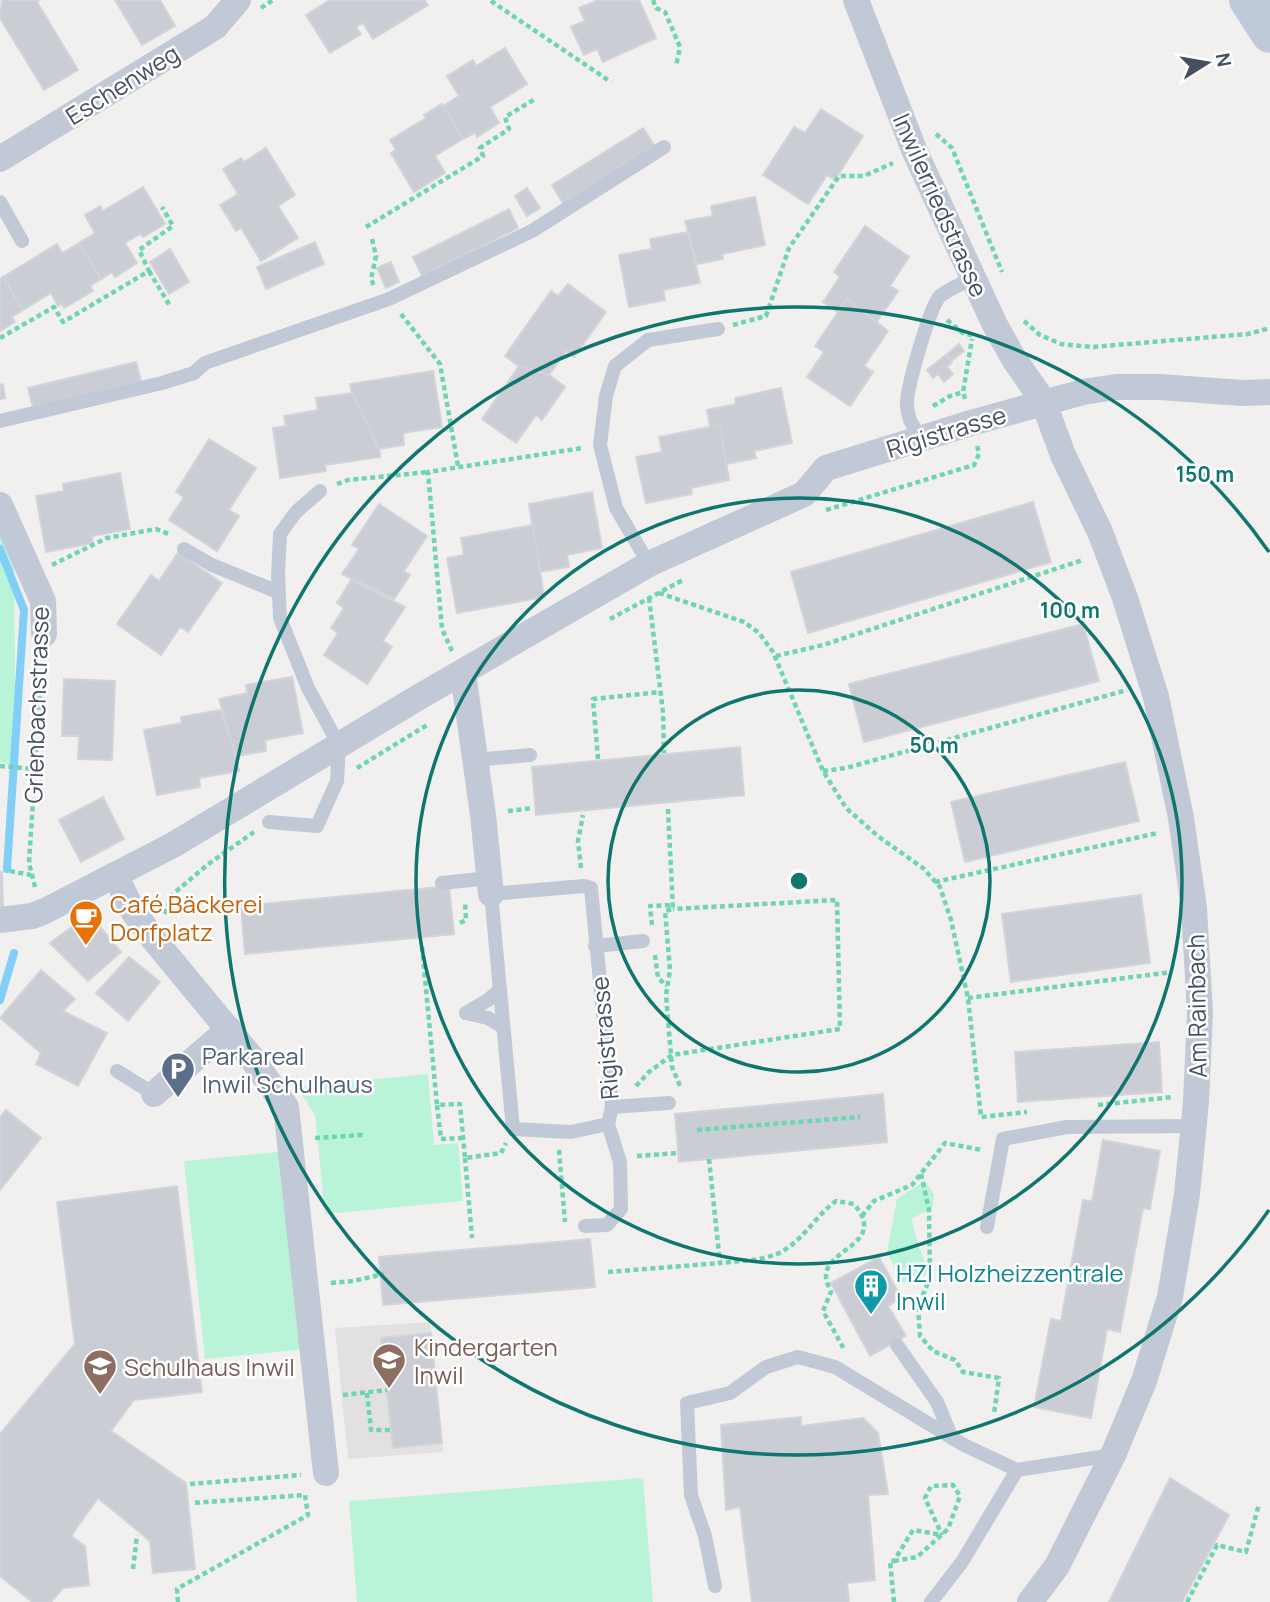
<svg xmlns="http://www.w3.org/2000/svg" width="1270" height="1602" viewBox="0 0 1270 1602" font-family="Manrope,sans-serif">
<rect width="100%" height="100%" fill="#f2efef"/>
<polygon fill="#e3e0e1" points="430,1322 443,1452 348,1459 335,1328"/>
<g fill="#b9f4d8">
<polygon points="0,532 14,560 16,769 0,761"/>
<polygon points="428,1074 434,1145 458,1143 463,1201 325,1214 315,1115 297,1087"/>
<polygon points="286,1151 306,1349 205,1359 184,1161"/>
<polygon points="925,1181 934,1195 932,1209 912,1218 914,1231 929,1274 902,1283 887,1252 897,1199"/>
<polygon points="643,1478 653,1602 357,1602 349,1501"/>
</g>
<g fill="none" stroke-linecap="round" stroke-linejoin="round">
<g stroke="#81cef6" stroke-width="8">
<polyline points="0,549 24,610 7,869"/>
<polyline points="0,1000 14,953"/>
</g>
</g>
<g fill="#cbcdd5" stroke="#d2d4db" stroke-width="2">
<polygon points="2,0 39,0 37,2 78,70 44,90 0,18"/>
<polygon points="115,0 160,0 175,26 142,45"/>
<polygon points="330,0 424,0 428,5 373,39 363,23 356,27 361,34 330,53 306,15"/>
<polygon points="598,0 639,0 656,38 603,62 597,49 584,55 571,27 585,21 579,8"/>
<polygon points="505,48 527,84 490,107 499,123 477,137 475,133 463,139 443,106 459,96 447,76 473,60 476,66"/>
<polygon points="442,104 463,139 435,156 445,173 414,192 391,153 396,150 390,140 426,118 424,115"/>
<polygon points="821,109 863,136 835,180 827,175 808,204 763,175 794,127 805,133"/>
<polygon points="643,128 654,145 563,203 552,185"/>
<polygon points="266,148 295,195 278,206 298,238 261,261 241,228 236,231 220,205 238,194 223,169 241,158 244,162"/>
<polygon points="143,187 165,224 143,237 140,234 125,243 137,263 115,277 112,272 101,279 79,243 95,233 85,215 100,206 103,211"/>
<polygon points="527,188 540,208 527,216 515,196"/>
<polygon points="755,197 765,245 722,254 723,259 697,264 685,221 713,216 711,206"/>
<polygon points="509,209 518,228 422,276 413,257"/>
<polygon points="865,226 909,257 890,286 898,291 876,323 847,299 838,312 823,302 840,277 834,272"/>
<polygon points="688,232 700,283 663,290 665,300 629,307 619,255 652,249 650,239"/>
<polygon points="315,242 324,264 266,289 257,267"/>
<polygon points="79,243 101,279 90,286 93,291 64,308 62,304 58,306 51,293 23,310 3,277 57,244 62,253"/>
<polygon points="170,249 189,282 169,294 150,262"/>
<polygon points="391,262 399,282 386,288 377,268"/>
<polygon points="3,277 23,310 12,317 15,322 0,331 0,279"/>
<polygon points="568,284 606,312 574,357 566,351 549,375 519,366 505,356 551,291 558,296"/>
<polygon points="847,299 888,331 864,366 873,372 850,406 807,377 824,352 815,346"/>
<polygon points="959,344 964,351 951,361 946,355"/>
<polygon points="946,355 952,362 947,367 953,374 944,382 938,374 933,378 927,370"/>
<polygon points="136,362 141,381 33,407 28,388"/>
<polygon points="519,366 549,375 565,387 542,420 536,415 516,443 482,419"/>
<polygon points="433,371 442,427 403,433 404,445 379,449 352,393 350,384"/>
<polygon points="3,384 5,398 0,399 0,385"/>
<polygon points="781,388 792,443 754,451 756,458 726,464 720,425 710,427 707,410 736,404 735,398"/>
<polygon points="352,393 379,449 380,457 325,465 326,471 280,478 273,428 286,426 284,416 318,410 316,398"/>
<polygon points="720,425 729,480 691,488 692,494 646,503 636,457 662,452 659,437"/>
<polygon points="209,439 256,468 229,510 239,516 217,551 169,520 184,497 176,492"/>
<polygon points="120,473 130,529 92,536 93,543 46,552 36,496 64,491 63,484"/>
<polygon points="592,492 602,548 567,555 569,567 539,572 529,504"/>
<polygon points="1033,502 1051,562 808,633 791,572"/>
<polygon points="379,504 427,536 404,571 410,575 394,599 342,574 359,549 352,545"/>
<polygon points="533,525 544,597 457,613 447,558 464,555 461,538"/>
<polygon points="178,553 222,583 188,632 180,627 161,655 117,624 151,575 159,581"/>
<polygon points="351,580 405,607 383,641 392,647 367,684 324,655 338,633 331,628 344,608 337,603"/>
<polygon points="1083,624 1099,681 864,742 849,684"/>
<polygon points="292,677 303,733 265,740 266,751 236,756 219,699 247,693 246,685"/>
<polygon points="64,679 115,681 112,760 78,759 79,736 62,736"/>
<polygon points="221,710 236,756 239,771 199,778 200,787 157,795 144,730 182,723 181,717"/>
<polygon points="740,747 744,795 536,815 532,767"/>
<polygon points="1125,762 1139,821 965,862 951,802"/>
<polygon points="103,797 124,839 81,862 59,820"/>
<polygon points="0,872 2,872 3,908 0,908"/>
<polygon points="449,886 454,934 245,954 241,906"/>
<polygon points="1141,895 1150,963 1011,982 1002,914"/>
<polygon points="89,914 121,952 88,981 50,943"/>
<polygon points="129,957 160,982 128,1021 96,993"/>
<polygon points="41,970 75,999 63,1011 107,1033 78,1086 36,1064 41,1053 0,1018"/>
<polygon points="1159,1042 1162,1092 1018,1102 1015,1052"/>
<polygon points="883,1094 887,1142 679,1162 675,1114"/>
<polygon points="6,1110 41,1138 0,1190 0,1117"/>
<polygon points="1103,1140 1160,1151 1150,1209 1143,1208 1120,1332 1107,1329 1091,1418 1034,1407 1051,1319 1061,1321 1083,1200 1092,1201"/>
<polygon points="177,1186 202,1392 134,1400 111,1431 186,1483 195,1569 153,1573 150,1541 98,1498 71,1536 85,1546 89,1585 63,1588 51,1602 32,1602 0,1576 0,1434 75,1344 57,1202"/>
<polygon points="590,1239 595,1287 383,1305 379,1257"/>
<polygon points="879,1257 901,1298 888,1306 906,1336 870,1356 831,1283"/>
<polygon points="431,1333 442,1443 393,1448 381,1338"/>
<polygon points="801,1417 801,1426 863,1418 878,1433 888,1494 868,1495 875,1580 847,1583 849,1602 752,1602 740,1507 726,1510 721,1425"/>
<polygon points="1170,1478 1229,1515 1182,1602 1109,1602"/>
</g>
<g fill="none" stroke-linecap="round" stroke-linejoin="round">
<g stroke="#6dd6b0" stroke-width="4.5" stroke-dasharray="5 3.5" stroke-linecap="butt">
<polyline points="653,0 656,8 665,12 680,47 676,66"/>
<polyline points="491,1 611,82"/>
<polyline points="261,8 273,0"/>
<polyline points="936,134 952,148 1002,272"/>
<polyline points="366,227 483,156 480,148 509,129 505,117 535,99"/>
<polyline points="372,239 376,256 371,279 374,286"/>
<polyline points="149,271 170,306"/>
<polyline points="401,314 440,364 458,466"/>
<polyline points="947,320 964,334 972,335"/>
<polyline points="1024,321 1040,335 1061,344 1092,347 1248,334 1270,328"/>
<polyline points="733,325 766,316 789,248 839,176 864,176 893,163"/>
<polyline points="0,338 54,307 63,322 149,271 139,250 173,226 162,207"/>
<polyline points="965,399 963,392 972,339"/>
<polyline points="933,406 950,396 963,392"/>
<polyline points="337,484 348,480 428,472"/>
<polyline points="826,510 974,465 979,454 977,445"/>
<polyline points="52,565 107,538 156,529 171,535"/>
<polyline points="659,593 744,622 759,633 773,652 823,771 846,808 879,837 923,868 940,887 951,920 968,998 981,1117 1027,1112"/>
<polyline points="649,598 663,712 664,753"/>
<polyline points="610,619 683,580"/>
<polyline points="452,651 442,629 428,472 582,448"/>
<polyline points="776,656 823,645 1083,560"/>
<polyline points="598,759 593,699 660,692"/>
<polyline points="0,766 35,769"/>
<polyline points="357,768 427,725"/>
<polyline points="823,771 846,768 1127,690"/>
<polyline points="668,809 673,909 665,911 670,970 666,995 672,1067 680,1086"/>
<polyline points="508,811 533,808"/>
<polyline points="581,868 578,841 583,815"/>
<polyline points="10,871 31,875"/>
<polyline points="935,882 1158,833"/>
<polyline points="35,887 29,863 42,659"/>
<polyline points="165,914 172,895 207,865 254,832"/>
<polyline points="460,923 466,920 465,901"/>
<polyline points="652,925 650,906 673,905"/>
<polyline points="422,947 437,1105"/>
<polyline points="655,955 658,978 667,986"/>
<polyline points="968,998 1172,972"/>
<polyline points="636,1086 649,1072 672,1055 840,1029 837,900 673,909"/>
<polyline points="1098,1105 1173,1097"/>
<polyline points="697,1130 860,1117"/>
<polyline points="315,1138 363,1135"/>
<polyline points="463,1138 441,1139 437,1105 460,1104 465,1158 501,1153 506,1143"/>
<polyline points="559,1150 565,1222"/>
<polyline points="637,1156 679,1153"/>
<polyline points="465,1158 472,1238"/>
<path d="M 709,1159 L 720,1263 C 738,1261 758,1261 774,1255 C 800,1246 814,1217 836,1201 L 854,1204 C 888,1244 826,1248 826,1276 C 826,1282 829,1287 831,1292 L 823,1311 L 844,1349"/>
<polyline points="921,1174 929,1210 930,1278 918,1307 920,1336 933,1351 955,1360 963,1372 999,1378 994,1414"/>
<polyline points="862,1216 874,1201 912,1185 945,1143 982,1150"/>
<polyline points="608,1272 720,1263"/>
<polyline points="331,1283 353,1281 384,1274"/>
<polyline points="267,1372 289,1369"/>
<polyline points="367,1393 371,1430 391,1430"/>
<polyline points="343,1395 387,1390"/>
<polyline points="190,1484 301,1475"/>
<polyline points="894,1561 917,1557 948,1529 960,1496 953,1485 931,1486 925,1498 942,1535"/>
<polyline points="133,1569 137,1535"/>
<polyline points="178,1602 177,1589 308,1515 305,1495 192,1503"/>
<polyline points="894,1602 890,1561 894,1561 913,1530 942,1535"/>
<polyline points="1187,1602 1217,1545 1246,1552 1259,1504"/>
</g>
<g stroke="#c1c9d6" stroke-width="14">
<polyline points="0,202 22,241"/>
<polyline points="0,421 162,383 194,373 205,363 389,299 532,231 664,147"/>
<path d="M 922,437 C 912,427 908,419 907,404 C 906,390 930,306 940,296 C 949,289 963,283 973,278"/>
<polyline points="184,549 212,565 278,592"/>
<polyline points="649,564 616,508 600,445 606,396 615,366 648,340 718,329"/>
<polyline points="475,760 530,755"/>
<polyline points="269,822 317,826 337,781 339,745 308,688 280,618 278,575 280,534 296,512 320,491"/>
<polyline points="442,883 489,878"/>
<polygon points="584,886 591,888 612,1107 608,1124 571,1132 513,1129 491,894"/>
<polyline points="595,946 643,941"/>
<polyline points="466,1013 488,1000 500,990"/>
<polyline points="466,1013 488,1018 503,1027"/>
<polyline points="117,1071 154,1094"/>
<polyline points="612,1107 669,1103"/>
<polyline points="585,1226 607,1225 621,1209 620,1162 608,1124"/>
<polyline points="987,1227 1003,1139 1067,1127 1194,1126"/>
<polyline points="897,1345 937,1402 952,1438"/>
<polyline points="715,1586 705,1536 691,1495 687,1403 730,1393 766,1367 798,1357 835,1367 964,1445 1017,1470 1113,1455"/>
<polyline points="931,1602 962,1562 1017,1470"/>
</g>
<g stroke="#c1c9d6" stroke-width="26">
<polyline points="856,0 915,152 995,325 1014,359 1043,401 1063,455 1100,532 1125,598 1156,697 1181,818 1194,908 1200,1013 1196,1102 1187,1194 1170,1297 1144,1381 1113,1455 1057,1566 1030,1602"/>
<polyline points="0,159 215,27 238,0"/>
<polyline points="0,505 43,601 44,634"/>
<polyline points="463,673 483,815 491,894"/>
<polyline points="115,875 133,911 155,941 251,1057 286,1107 326,1473"/>
<polyline points="0,920 32,916 45,911 173,845 419,697 649,564 804,494 826,468 971,423 1083,392 1116,387 1160,387 1242,393 1270,392"/>
<polyline points="154,1094 229,1029"/>
</g>
<polyline stroke="#c0c9da" stroke-width="38" points="1248,0 1270,34"/>
</g>
<g fill="none" stroke="#0f766e" stroke-width="3.5">
<circle cx="799" cy="881" r="191"/>
<circle cx="799" cy="881" r="383"/>
<path d="M1269 1210A574 574 0 1 1 1269 552"/>
</g>
<defs>
<g id="cafe-pin" transform="scale(1.75)"><path d="M0 17L-7.5 6A9.5 9.5 0 1 1 7.5 6Z" fill="#e8710a" stroke="#fff"/><path d="M-5.5-4.5H6V0H3Q3 3.5 0 3.5H-2.5Q-5.5 3.5-5.5 0ZM3-3.2v2h1.7v-2ZM-6 4.5H4V6H-6Z" fill="#fff"/></g>
<g id="parking-pin" transform="scale(1.75)"><path d="M0 17L-7.5 6A9.5 9.5 0 1 1 7.5 6Z" fill="#5c6f8a" stroke="#fff"/><path d="M-3.5-5.5H1a3.5 3.5 0 0 1 0 7H-1V5.5H-3.5ZM-1-3.4V-.6H.8a1.4 1.4 0 0 0 0-2.8Z" fill="#fff"/></g>
<g id="building-pin" transform="scale(1.75)"><path d="M0 17L-7.5 6A9.5 9.5 0 1 1 7.5 6Z" fill="#0f9aa8" stroke="#fff"/><path d="M-4-6H4V6H1V3H-1V6H-4ZM-2.5-4.3h1.7v1.8h-1.7ZM.8-4.3h1.7v1.8H.8ZM-2.5-1h1.7V.8h-1.7ZM.8-1h1.7V.8H.8Z" fill="#fff"/></g>
<g id="school-pin" transform="scale(1.75)"><path d="M0 17L-7.5 6A9.5 9.5 0 1 1 7.5 6Z" fill="#8d6e63" stroke="#fff"/><path d="M0-5L7-2L0 1L-7-2ZM-4 1L0 2.5L4 1V4Q0 6-4 4Z" fill="#fff"/></g>
</defs>
<g fill-rule="evenodd">
<use href="#cafe-pin" x="86" y="917"/>
<use href="#parking-pin" x="178" y="1069"/>
<use href="#building-pin" x="871" y="1286"/>
<use href="#school-pin" x="389" y="1360"/>
<use href="#school-pin" x="100" y="1366"/>
</g>
<g text-anchor="middle" dominant-baseline="central" stroke-width="5" stroke-linejoin="round" paint-order="stroke">
<g font-size="24" fill="#454f5f" stroke="#fff">
<text transform="translate(122 84) rotate(-32)">Eschenweg</text>
<text transform="translate(941 205) rotate(66)">Inwilerriedstrasse</text>
<text transform="translate(946 431) rotate(-17)">Rigistrasse</text>
<text transform="translate(36 705) rotate(-88)">Grienbachstrasse</text>
<text transform="translate(1196 1006) rotate(-91)">Am Rainbach</text>
<text transform="translate(604 1038) rotate(-95)">Rigistrasse</text>
</g>
<g font-size="24" fill="#c56008" stroke="#fff" text-anchor="start">
<text x="110" y="903">Café Bäckerei<tspan x="110" dy="28">Dorfplatz</tspan></text>
</g>
<g font-size="24" fill="#4e5e75" stroke="#fff" text-anchor="start">
<text x="202" y="1055">Parkareal<tspan x="202" dy="28">Inwil Schulhaus</tspan></text>
</g>
<g font-size="24" fill="#0d838f" stroke="#fff" text-anchor="start">
<text x="896" y="1272">HZI Holzheizzentrale<tspan x="896" dy="28">Inwil</tspan></text>
</g>
<g font-size="24" fill="#785e54" stroke="#fff" text-anchor="start">
<text x="414" y="1346">Kindergarten<tspan x="414" dy="28">Inwil</tspan></text>
<text x="124" y="1366">Schulhaus Inwil</text>
</g>
</g>
<circle cx="799" cy="881" r="10" fill="#0f766e" stroke="#fff" stroke-width="3.5"/>
<g font-size="21" text-anchor="middle" font-weight="bold" fill="#0f766e" stroke="#fff" stroke-width="5" stroke-linejoin="round" paint-order="stroke">
<text x="1205" y="482">150 m</text>
<text x="1070" y="618">100 m</text>
<text x="934" y="753">50 m</text>
</g>
<g transform="translate(1207 63) rotate(79)" stroke="#ffffff" stroke-width="5" paint-order="stroke">
<path d="M0-5L12 26L0 18L-12 26Z" fill="#454f5f"/>
<text y="-10" font-size="19" font-weight="bold" text-anchor="middle" fill="#454f5f">N</text>
</g>
</svg>
